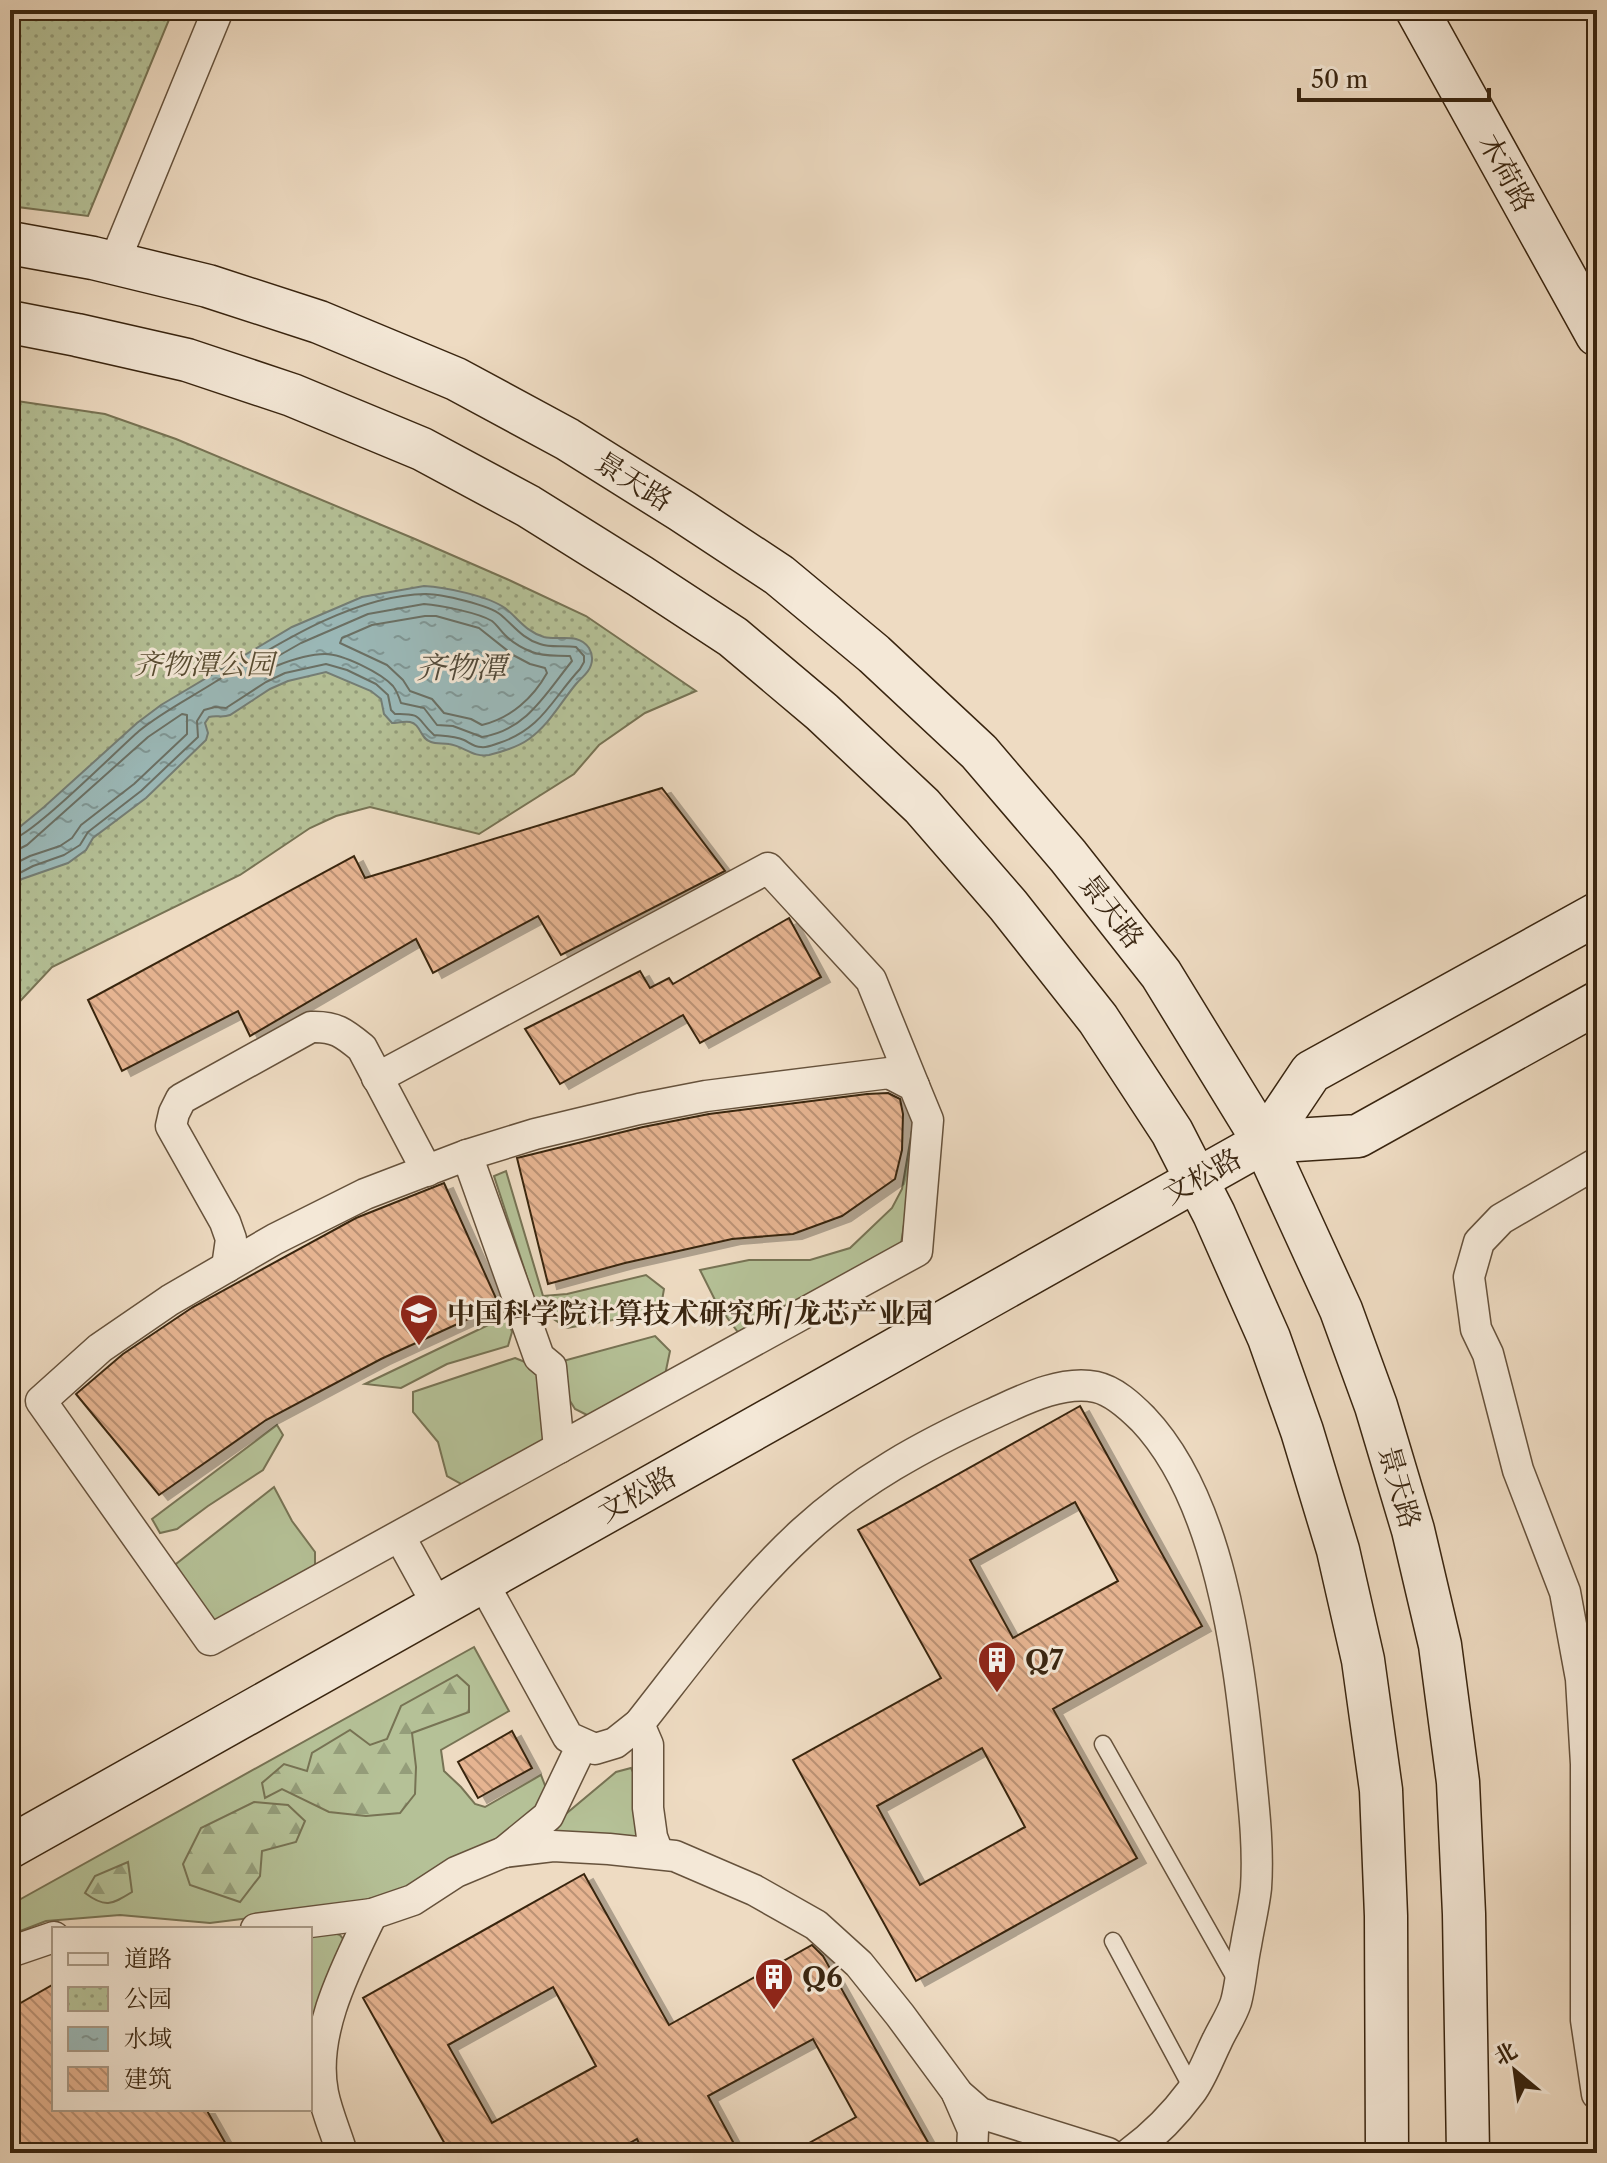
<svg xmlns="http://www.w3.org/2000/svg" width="1607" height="2163" viewBox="0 0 1607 2163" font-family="'Libre Caslon Text','Noto Serif SC',serif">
<defs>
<pattern id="forest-firs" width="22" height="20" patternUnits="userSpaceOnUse" patternTransform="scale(2)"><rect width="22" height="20" fill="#b5c197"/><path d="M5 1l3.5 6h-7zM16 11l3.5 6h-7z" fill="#949d7a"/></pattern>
<pattern id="park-dots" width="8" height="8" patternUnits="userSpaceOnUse" patternTransform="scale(2)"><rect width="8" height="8" fill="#b5c197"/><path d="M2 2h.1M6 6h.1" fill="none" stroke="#949d7a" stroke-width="1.8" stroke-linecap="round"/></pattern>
<pattern id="water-ripples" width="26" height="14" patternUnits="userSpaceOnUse" patternTransform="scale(2)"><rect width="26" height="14" fill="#9bbaba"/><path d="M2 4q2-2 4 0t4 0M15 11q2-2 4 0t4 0" fill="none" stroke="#7f9796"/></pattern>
<pattern id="building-back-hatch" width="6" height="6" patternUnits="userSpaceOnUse" patternTransform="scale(2)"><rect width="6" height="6" fill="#e6b491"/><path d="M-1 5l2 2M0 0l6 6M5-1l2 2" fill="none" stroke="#bb9275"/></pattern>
<filter id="shadow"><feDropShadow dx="9" dy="5" stdDeviation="0" flood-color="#0004"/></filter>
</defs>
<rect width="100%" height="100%" fill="#eedbc2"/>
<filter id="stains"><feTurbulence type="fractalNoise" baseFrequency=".0025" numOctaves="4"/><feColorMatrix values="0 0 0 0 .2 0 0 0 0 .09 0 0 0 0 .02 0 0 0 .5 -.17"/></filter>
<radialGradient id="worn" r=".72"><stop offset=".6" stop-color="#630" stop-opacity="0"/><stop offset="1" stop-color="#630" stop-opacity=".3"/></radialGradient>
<g fill="#b5c197" stroke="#777354" stroke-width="2">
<polygon points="914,1119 918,1134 901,1244 740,1335 717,1304 700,1270 749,1260 810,1260 850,1248 892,1208 902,1189"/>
<polygon points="506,1171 543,1296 567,1294 646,1275 664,1289 660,1312 567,1328 537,1308 494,1176"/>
<polygon points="507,1316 512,1332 508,1346 447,1364 401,1388 365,1384"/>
<polygon points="655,1336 670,1351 665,1375 593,1418 575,1409 567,1396 563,1361"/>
<polygon points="515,1358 535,1366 550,1436 465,1486 447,1476 438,1442 413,1412 413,1392"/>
<polygon points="277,1425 283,1435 263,1470 208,1506 177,1529 160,1533 152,1519"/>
<polygon points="274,1487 292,1521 315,1552 315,1568 216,1625 177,1580 176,1564"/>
<polygon points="474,1647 509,1711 441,1750 444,1771 461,1787 475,1804 485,1807 541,1775 546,1788 543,1805 502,1839 419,1883 352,1905 210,1923 120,1915 46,1921 10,1935 10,1905"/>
<polygon points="631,1768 635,1776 639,1836 634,1842 556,1832 556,1824 561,1818 616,1772"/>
<polygon points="331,1932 340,1935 345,1941 321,2018 310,2028 310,1937"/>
</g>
<g fill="url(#forest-firs)" stroke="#777354" stroke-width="2">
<polygon points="457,1675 469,1686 469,1712 412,1733 416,1767 415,1794 400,1813 366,1816 329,1812 282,1789 265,1798 262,1783 284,1764 307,1771 312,1753 350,1730 370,1745 387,1739 401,1706"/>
<polygon points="254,1802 288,1805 305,1821 296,1842 262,1851 260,1876 240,1902 190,1885 183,1864 201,1828"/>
<path d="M 128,1862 L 132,1892 C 111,1905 105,1908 85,1893 L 95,1876 Z"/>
</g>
<g fill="url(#park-dots)" stroke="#777354" stroke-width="2">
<polygon points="10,10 173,10 88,216 10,206"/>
<polygon points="10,400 105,414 176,439 415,539 509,580 586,616 696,691 645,713 599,745 574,774 479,834 370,807 336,816 310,828 240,875 52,967 10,1012"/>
</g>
<path fill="url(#water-ripples)" stroke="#747e76" stroke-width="2" d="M 424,586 C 445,587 488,596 505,608 C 519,619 525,631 544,637 C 559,641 578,632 589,648 C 592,653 593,659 591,665 C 589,673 581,678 576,684 C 561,702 549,725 529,739 C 518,747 501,752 489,755 C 473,758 464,746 449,744 C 443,743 436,744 431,742 C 420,739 421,724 410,722 C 404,721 397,723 392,723 L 384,714 L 381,699 L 371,691 L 326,672 L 288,681 L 270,689 L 230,715 C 223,718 216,715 209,717 L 205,723 L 208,733 L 206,740 L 146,798 L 93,838 L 86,850 L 68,863 L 22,879 L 10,888 L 10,835 L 44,807 L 137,723 L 161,705 L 292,627 L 362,597 Z"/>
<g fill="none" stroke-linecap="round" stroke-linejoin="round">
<g stroke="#6a7065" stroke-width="2">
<path d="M 424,604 C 440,605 479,613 492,621 C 497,625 500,630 505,635 C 512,642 522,648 532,652 C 544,657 557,655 570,656 L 572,661 C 546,693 527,730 482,737 L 453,726 L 437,725 L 424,708 L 401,703 C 399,697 397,691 393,686 C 381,673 343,654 325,654 C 309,654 291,660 276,666 L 272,663 L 273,659 L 301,643 L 368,614 Z"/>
<path d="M 425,616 L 436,616 L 479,628 L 513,655 L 530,664 L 545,668 L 547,673 C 533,698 511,718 482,725 L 471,719 L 444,713 L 432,699 L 410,691 L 403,680 L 387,665 L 340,643 L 342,638 L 372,625 Z"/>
<path d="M 10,840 C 30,838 117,750 139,731 C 162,712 190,698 215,682 C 276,645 353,595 426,594 C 442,594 489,605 501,615 C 514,626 523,639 540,644 C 551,648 563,645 576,647 L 584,656 L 584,662 L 580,669 C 552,699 542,729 499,743 C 493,745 487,748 481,747 C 474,747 470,743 464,740 C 455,736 444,736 434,735 C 416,719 424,713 395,714 L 391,710 L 388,695 L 376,684 L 347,670 L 326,664 L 285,673 L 266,682 L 226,708 L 215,707 L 204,710 L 197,721 L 198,737 L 141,791 L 88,832 L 80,845 L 64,855 L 33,866 L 10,878"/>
<polyline points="10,851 19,849 27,845 148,737 182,714 187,715 187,734 134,784 81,825 72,838 60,846 30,856 10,866"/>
</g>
</g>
<g fill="url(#building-back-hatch)" stroke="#392510" stroke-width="2" fill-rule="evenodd" filter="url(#shadow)">
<polygon points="662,788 725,871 561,955 538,916 433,973 416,939 250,1036 238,1011 122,1071 88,1000 354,856 365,878"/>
<polygon points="789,918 821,977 700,1043 683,1015 560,1084 525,1029 640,971 650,988 669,978 673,984"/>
<polygon points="888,1093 900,1099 903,1114 902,1150 895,1179 842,1216 793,1234 732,1239 625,1263 548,1284 517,1158 643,1127 709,1114 867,1094"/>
<polygon points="444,1183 499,1305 381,1359 266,1420 159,1495 76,1394 123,1354 193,1307 356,1218"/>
<path d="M 1080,1406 L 1202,1626 L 1053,1709 L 1137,1858 L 916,1981 L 793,1760 L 941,1678 L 858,1530 ZM 1075,1502 L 1118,1581 L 1013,1638 L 970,1560 ZM 982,1748 L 1025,1827 L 920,1885 L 877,1806 Z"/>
<polygon points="512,1731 532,1768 478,1798 458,1762"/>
<path d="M 584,1874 L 669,2025 L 812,1945 L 823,1956 L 934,2153 L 791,2153 L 856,2117 L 813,2039 L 708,2096 L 739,2153 L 644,2153 L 637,2139 L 612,2153 L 450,2153 L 363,1998 ZM 553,1987 L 596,2066 L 492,2123 L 448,2045 Z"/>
<polygon points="54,1984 54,2109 206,2109 231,2153 10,2153 10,2009"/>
</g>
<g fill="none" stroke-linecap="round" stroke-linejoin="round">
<g stroke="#66523c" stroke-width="19">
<g id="lane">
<polyline points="1103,1744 1238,1983"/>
<polyline points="1113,1941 1193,2090"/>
</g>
</g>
<g stroke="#66523c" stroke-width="33">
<g id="street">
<polyline points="114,263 218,10"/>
<polygon points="889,1073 914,1086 928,1120 917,1251 210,1640 41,1401 100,1348 170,1300 275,1239 365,1194 467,1155 535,1134 639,1109 706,1096"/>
<polyline points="377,1078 768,868 871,980 914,1086"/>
<polyline points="467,1155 539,1357 551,1367 559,1448"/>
<polyline points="1597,1163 1501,1219 1479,1242 1469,1277 1476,1329 1488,1354 1518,1470 1565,1592 1581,1679 1586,1764 1586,2020 1597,2094"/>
<path d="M 227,1267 L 231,1239 L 225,1222 L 171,1126 L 174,1113 L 181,1099 L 311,1027 C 335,1026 344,1033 362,1048 L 427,1171"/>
<polyline points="400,1537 438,1606"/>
<path d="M 482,1581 L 568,1737 L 595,1749 L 615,1743 L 639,1724 C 691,1658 741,1589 803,1532 C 858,1481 924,1445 992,1414 C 1023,1400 1061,1380 1096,1387 C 1114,1391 1130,1406 1143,1419 C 1219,1499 1238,1652 1249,1758 C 1253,1800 1259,1845 1256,1888 C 1254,1907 1249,1926 1246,1945 C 1242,1963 1241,1983 1236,2002 C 1232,2015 1223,2028 1217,2041 C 1209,2057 1202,2077 1191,2092 C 1174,2115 1153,2136 1130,2153"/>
<polyline points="639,1724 648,1745 648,1808 652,1837 658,1853"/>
<polyline points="504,1852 553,1846 609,1849 675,1856 754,1890 816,1925 859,1964 900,2015 956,2091 973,2130 972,2153"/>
<polyline points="256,1929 372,1914 413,1900 456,1872 504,1852 548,1816 582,1745"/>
<polyline points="10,1952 54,1937"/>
<polyline points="957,2093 980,2113 1108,2153"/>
<path d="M 342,2153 C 336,2133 327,2113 323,2093 C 311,2033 347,1966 372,1914"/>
</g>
</g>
<g stroke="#392510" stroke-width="45">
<g id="secondary">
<polyline points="1417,10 1597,335"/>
<polyline points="10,243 93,258 208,286 319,322 456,379 567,439 682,511 779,575 874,654 979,752 1068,856 1161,974 1264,1142 1341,1310 1376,1406 1413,1530 1440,1645 1458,1782 1464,1914 1468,2153"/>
<polyline points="10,322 77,335 187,360 292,395 422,449 528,506 640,576 733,637 822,712 922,806 1008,905 1098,1019 1172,1132 1214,1214 1269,1338 1302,1431 1338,1550 1363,1660 1381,1790 1386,1916 1387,2153"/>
<polyline points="1264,1142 1311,1072 1597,914"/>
<polyline points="10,1847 1264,1142 1358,1136 1597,1003"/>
</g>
</g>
<use href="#lane" stroke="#f4e8d7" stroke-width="16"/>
<use href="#street" stroke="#f4e8d7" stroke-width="30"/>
<use href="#secondary" stroke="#f4e8d7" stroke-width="42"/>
</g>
<defs>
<g id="university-pin" transform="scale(2)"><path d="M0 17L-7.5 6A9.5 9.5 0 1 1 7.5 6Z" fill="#8f2418" stroke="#f4e8d7"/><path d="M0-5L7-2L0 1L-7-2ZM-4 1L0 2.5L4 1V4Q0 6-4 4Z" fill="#fff"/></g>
<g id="building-pin" transform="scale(2)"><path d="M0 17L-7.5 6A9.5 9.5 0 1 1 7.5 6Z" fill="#8f2418" stroke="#f4e8d7"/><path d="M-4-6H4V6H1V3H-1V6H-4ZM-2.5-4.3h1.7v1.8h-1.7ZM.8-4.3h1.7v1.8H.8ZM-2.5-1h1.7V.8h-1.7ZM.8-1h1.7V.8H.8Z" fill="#fff"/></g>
</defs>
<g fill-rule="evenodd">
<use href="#university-pin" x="419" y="1313"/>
<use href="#building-pin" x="997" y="1660"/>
<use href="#building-pin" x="774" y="1977"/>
</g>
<g text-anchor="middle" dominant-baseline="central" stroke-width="6" stroke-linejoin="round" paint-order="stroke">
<g font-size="28" fill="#392510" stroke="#f4e8d7">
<text transform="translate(1507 173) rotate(61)">木荷路</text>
<text transform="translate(634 481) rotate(32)">景天路</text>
<text transform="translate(1112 911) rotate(52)">景天路</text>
<text transform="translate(1202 1176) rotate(-29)">文松路</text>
<text transform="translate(1400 1487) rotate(74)">景天路</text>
<text transform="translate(637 1494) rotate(-29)">文松路</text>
</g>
<g font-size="28" font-style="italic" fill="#584c32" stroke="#f4e8d7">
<text x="204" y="664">齐物潭公园</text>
</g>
<g font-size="28" font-weight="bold" fill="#392510" stroke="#f4e8d7" text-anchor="start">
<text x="447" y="1313">中国科学院计算技术研究所/龙芯产业园</text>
<text x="1025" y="1660">Q7</text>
<text x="802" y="1977">Q6</text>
</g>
<g font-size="30" font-style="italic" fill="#524a3a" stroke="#f4e8d7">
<text x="461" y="667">齐物潭</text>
</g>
</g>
<rect width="1607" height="2163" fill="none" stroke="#eedbc2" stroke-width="40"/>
<rect x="12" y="12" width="1583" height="2139" fill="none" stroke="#392510" stroke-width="4"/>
<rect x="20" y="20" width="1567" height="2123" fill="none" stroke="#392510" stroke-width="2"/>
<rect x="52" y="1927" width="260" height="184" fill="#f4e8d7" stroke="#a99a87" stroke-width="2"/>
<rect x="68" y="1953" width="40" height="12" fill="#f4e8d7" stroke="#a99a87" stroke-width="2"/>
<text x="124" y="1967" font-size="24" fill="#392510">道路</text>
<rect x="68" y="1987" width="40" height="24" fill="url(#park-dots)" stroke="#a99a87" stroke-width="2"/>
<text x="124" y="2007" font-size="24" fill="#392510">公园</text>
<rect x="68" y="2027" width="40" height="24" fill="url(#water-ripples)" stroke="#a99a87" stroke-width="2"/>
<text x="124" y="2047" font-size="24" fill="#392510">水域</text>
<rect x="68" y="2067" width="40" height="24" fill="url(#building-back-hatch)" stroke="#a99a87" stroke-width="2"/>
<text x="124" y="2087" font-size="24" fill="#392510">建筑</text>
<g transform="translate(1515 2071) rotate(331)" stroke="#f4e8d7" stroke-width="6" paint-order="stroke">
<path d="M0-6L14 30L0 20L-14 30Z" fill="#392510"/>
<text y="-12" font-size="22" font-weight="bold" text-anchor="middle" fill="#392510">北</text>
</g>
<path d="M1299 88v12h190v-12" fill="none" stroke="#392510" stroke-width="4"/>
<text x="1311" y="88" font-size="24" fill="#392510" stroke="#f4e8d7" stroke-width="6" paint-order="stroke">50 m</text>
<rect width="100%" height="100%" filter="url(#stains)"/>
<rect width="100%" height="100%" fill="url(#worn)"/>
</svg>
